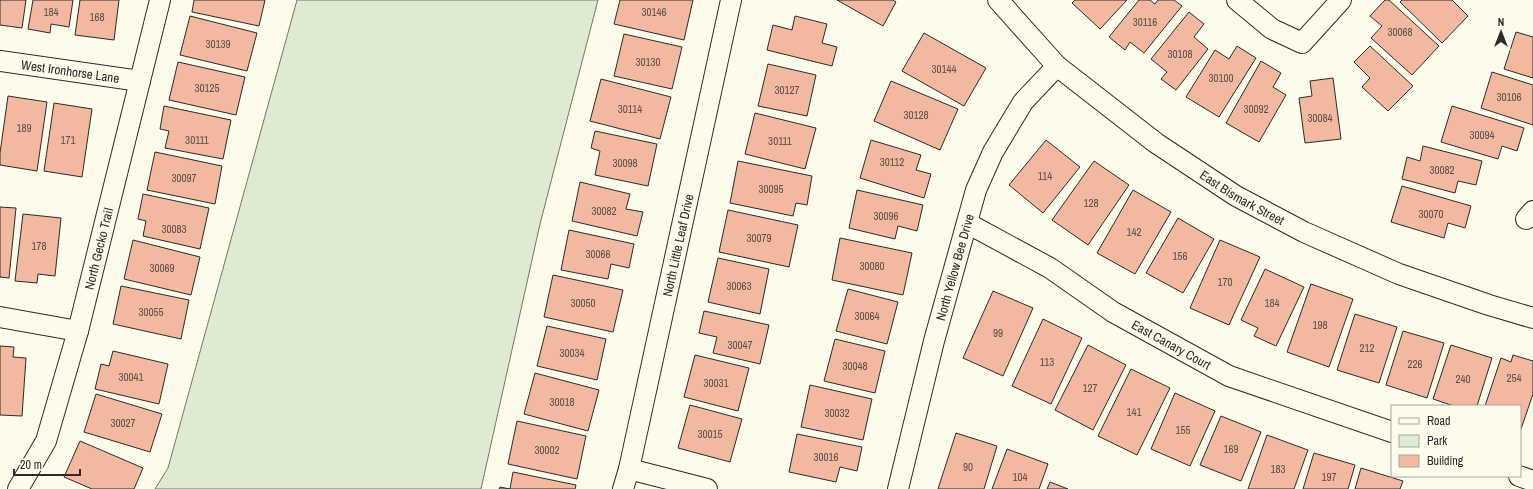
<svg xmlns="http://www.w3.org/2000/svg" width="1533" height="489" viewBox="0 0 1533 489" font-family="'Archivo Narrow',sans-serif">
<rect width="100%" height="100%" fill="#fdfbea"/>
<polygon fill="#deebd1" stroke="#74746e" points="297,0 598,0 540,224 481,489 155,489 168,468"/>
<g fill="#f2b8a0" stroke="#2b2b2b">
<polygon points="0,0 26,0 22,28 0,25"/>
<polygon points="33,0 73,0 69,27 51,24 50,33 28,29"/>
<polygon points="80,0 119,0 114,40 75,35"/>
<polygon points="194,0 265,0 259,26 192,12"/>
<polygon points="620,0 693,0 684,40 614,24"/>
<polygon points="837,0 893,0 896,2 883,26"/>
<polygon points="1075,0 1127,0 1100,29 1072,3"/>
<polygon points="1139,0 1150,0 1155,4 1158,0 1174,0 1182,6 1144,53 1130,42 1125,50 1109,37"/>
<polygon points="1385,0 1389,0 1439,46 1412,75 1371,38 1382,26 1370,16"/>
<polygon points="1402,0 1452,0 1468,16 1442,43 1400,2"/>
<polygon points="1189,12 1204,24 1194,37 1208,49 1176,90 1161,79 1167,72 1151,59"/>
<polygon points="190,16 257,33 247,71 180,55"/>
<polygon points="795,16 827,24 822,43 837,47 832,66 767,50 773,25 792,30"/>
<polygon points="1516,32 1533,37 1533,78 1504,69"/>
<polygon points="924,33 986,68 964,106 902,71"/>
<polygon points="624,34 682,47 672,89 614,76"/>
<polygon points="1237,46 1256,58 1219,117 1186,97 1215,50 1229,59"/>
<polygon points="1370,46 1413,86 1388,111 1362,87 1370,78 1354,62"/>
<polygon points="1261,61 1281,73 1273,87 1286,95 1259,142 1226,123"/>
<polygon points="178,62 245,77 236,115 169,100"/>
<polygon points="768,64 816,75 807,116 758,106"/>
<polygon points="1492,72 1533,85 1533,125 1481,108"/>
<polygon points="1333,78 1341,139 1305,143 1299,98 1312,96 1310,81"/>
<polygon points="601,79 671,97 660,139 590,121"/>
<polygon points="891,81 958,109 940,150 874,121"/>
<polygon points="8,96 47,102 37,171 0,165 0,153"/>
<polygon points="54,103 92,109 82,177 44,171"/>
<polygon points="164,106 231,120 223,159 165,148 169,131 160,129"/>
<polygon points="1452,106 1524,128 1517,151 1502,146 1498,159 1441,142"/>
<polygon points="755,113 816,128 805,169 745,154"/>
<polygon points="595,131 657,144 648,186 595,175 600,151 591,148"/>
<polygon points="871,140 921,155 916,170 931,174 924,198 860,178"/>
<polygon points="1046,140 1080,167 1043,213 1009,185"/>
<polygon points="1423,146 1482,161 1476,185 1458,181 1455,193 1402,179 1407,157 1420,161"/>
<polygon points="155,152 222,166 215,204 147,190"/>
<polygon points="738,161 812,176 807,205 796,203 793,216 730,203"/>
<polygon points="1094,161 1129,185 1088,245 1052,220"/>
<polygon points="580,182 630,194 626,209 643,212 637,236 572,221"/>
<polygon points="1402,186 1471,206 1465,228 1448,223 1444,238 1391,222"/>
<polygon points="857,190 923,205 917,231 898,226 895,239 849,228"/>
<polygon points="1133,190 1171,212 1135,274 1097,253"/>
<polygon points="143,194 209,208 200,249 143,236 146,221 138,219"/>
<polygon points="0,207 16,208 9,278 0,277"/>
<polygon points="728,210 798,225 789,267 719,252"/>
<polygon points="23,214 61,218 55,276 38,274 37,283 15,281"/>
<polygon points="1178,218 1214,239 1183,293 1146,273"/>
<polygon points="569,230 634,244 629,268 611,264 608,279 561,270"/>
<polygon points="840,238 912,253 903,295 832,280"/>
<polygon points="133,240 200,257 191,295 124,279"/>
<polygon points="1220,240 1260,257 1229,325 1190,308"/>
<polygon points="718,258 769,269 760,314 708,302"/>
<polygon points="1265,269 1304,287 1276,346 1254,336 1258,328 1241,320"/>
<polygon points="553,275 623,290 613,332 544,317"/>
<polygon points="1311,284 1353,299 1329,367 1287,352"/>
<polygon points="121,286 189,300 181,339 113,324"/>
<polygon points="848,289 898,302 887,344 836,331"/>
<polygon points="993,291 1033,308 1003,376 963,358"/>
<polygon points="704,311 769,325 760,364 713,353 717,337 699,333"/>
<polygon points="1355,314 1397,327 1379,383 1337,370"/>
<polygon points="1043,319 1082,338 1051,404 1012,386"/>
<polygon points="547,326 606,339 597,380 537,366"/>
<polygon points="1403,331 1444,343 1427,398 1386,385"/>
<polygon points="835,339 885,351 875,393 824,381"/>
<polygon points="1088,345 1126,365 1093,430 1055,410"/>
<polygon points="1451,345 1492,358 1477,406 1454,406 1433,399"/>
<polygon points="0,346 14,347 13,357 26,358 22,416 0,415"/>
<polygon points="113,351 168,364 159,404 95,389 101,364 109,366"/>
<polygon points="695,355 749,368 738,411 684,397"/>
<polygon points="1513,355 1533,361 1533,394 1521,429 1520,429 1520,406 1485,406 1501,358 1511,362"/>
<polygon points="1131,369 1170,388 1137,455 1098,436"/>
<polygon points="535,373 599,390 588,431 524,414"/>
<polygon points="810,385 872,399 863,440 801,427"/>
<polygon points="1175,393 1215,411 1190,466 1151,449"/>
<polygon points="96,394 162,414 150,452 84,432"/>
<polygon points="690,405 742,419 730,462 678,448"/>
<polygon points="1221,416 1261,432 1241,481 1200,465"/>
<polygon points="517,421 586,436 577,479 508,464"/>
<polygon points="956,433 997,446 984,489 938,489"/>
<polygon points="797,434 862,447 857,471 840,467 836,482 789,472"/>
<polygon points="1267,435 1308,450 1294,489 1248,489"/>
<polygon points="80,441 143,468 134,489 92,489 64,477"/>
<polygon points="1007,449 1048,464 1039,489 992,489"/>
<polygon points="1314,453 1355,465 1348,489 1303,489"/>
<polygon points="1361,468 1403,481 1400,489 1355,489"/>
<polygon points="513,472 576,485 575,489 499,489 500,487 510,489"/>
<polygon points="1050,482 1068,489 1047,489"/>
</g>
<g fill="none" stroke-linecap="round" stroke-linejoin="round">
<g stroke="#2b2b2b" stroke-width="22">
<g id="street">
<path id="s1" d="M 998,0 L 1057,66 L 1156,143 L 1236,196 L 1304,232 L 1399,274 L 1489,305 L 1533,318"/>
<polyline points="1237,0 1272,29 1302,43 1341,0"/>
<path id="s2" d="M 0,61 L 140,81"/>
<polyline points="1526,219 1533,211"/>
<path id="s3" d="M 967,223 L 1050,268 L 1113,312 L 1229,376 L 1392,432"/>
<polyline points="0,317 78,331"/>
<polyline points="629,469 707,489"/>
<polyline points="1519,476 1533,481"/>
<path id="s4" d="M 18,489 L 46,441 L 78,331 L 160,0"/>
<path id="s5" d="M 623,489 L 629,469 L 731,0"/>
<path id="s6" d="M 898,489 L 934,341 L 976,190 L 993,152 L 1023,102 L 1057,66"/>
</g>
</g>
<use href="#street" stroke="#fdfbea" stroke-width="20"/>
</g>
<g text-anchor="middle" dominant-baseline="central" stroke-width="3" stroke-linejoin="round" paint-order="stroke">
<g font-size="11" fill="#5d4e48">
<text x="51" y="12">184</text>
<text x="654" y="12">30146</text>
<text x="97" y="17">168</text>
<text x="1145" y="22">30116</text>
<text x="1400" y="32">30068</text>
<text x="218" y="44">30139</text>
<text x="1180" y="54">30108</text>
<text x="648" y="62">30130</text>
<text x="944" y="69">30144</text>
<text x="1221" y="78">30100</text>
<text x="207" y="88">30125</text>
<text x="787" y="90">30127</text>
<text x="1509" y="97">30106</text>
<text x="630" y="109">30114</text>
<text x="1256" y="109">30092</text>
<text x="916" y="115">30128</text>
<text x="1320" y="118">30084</text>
<text x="24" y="128">189</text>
<text x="1482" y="135">30094</text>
<text x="68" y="140">171</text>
<text x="197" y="140">30111</text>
<text x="780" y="141">30111</text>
<text x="892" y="162">30112</text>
<text x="625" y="163">30098</text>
<text x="1442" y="170">30082</text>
<text x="1045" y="176">114</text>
<text x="184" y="178">30097</text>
<text x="771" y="189">30095</text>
<text x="1091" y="203">128</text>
<text x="604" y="211">30082</text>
<text x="1431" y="214">30070</text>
<text x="886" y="216">30096</text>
<text x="174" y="229">30083</text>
<text x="1134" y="232">142</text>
<text x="759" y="238">30079</text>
<text x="39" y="246">178</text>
<text x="598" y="254">30066</text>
<text x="1180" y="256">156</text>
<text x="872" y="266">30080</text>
<text x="162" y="268">30069</text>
<text x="1225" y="282">170</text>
<text x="739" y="286">30063</text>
<text x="583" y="303">30050</text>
<text x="1272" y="303">184</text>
<text x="151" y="312">30055</text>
<text x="867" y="316">30064</text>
<text x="1320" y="325">198</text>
<text x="998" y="333">99</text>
<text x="740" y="345">30047</text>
<text x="1367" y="348">212</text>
<text x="572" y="353">30034</text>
<text x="1047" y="362">113</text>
<text x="1415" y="364">226</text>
<text x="855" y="366">30048</text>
<text x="131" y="377">30041</text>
<text x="1514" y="378">254</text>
<text x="1463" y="379">240</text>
<text x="716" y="383">30031</text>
<text x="1090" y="388">127</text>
<text x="562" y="402">30018</text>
<text x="1134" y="412">141</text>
<text x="837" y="413">30032</text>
<text x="123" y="423">30027</text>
<text x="1183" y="430">155</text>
<text x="710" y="434">30015</text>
<text x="1231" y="449">169</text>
<text x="547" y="450">30002</text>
<text x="826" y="457">30016</text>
<text x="968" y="467">90</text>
<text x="1278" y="469">183</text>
<text x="1020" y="477">104</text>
<text x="1329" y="477">197</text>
</g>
<g font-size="13" fill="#2b2b2b" stroke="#fdfbea">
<text stroke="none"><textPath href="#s2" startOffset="71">West Ironhorse Lane</textPath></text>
<text stroke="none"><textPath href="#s1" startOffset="316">East Bismark Street</textPath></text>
<text stroke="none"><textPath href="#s5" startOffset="250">North Little Leaf Drive</textPath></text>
<text stroke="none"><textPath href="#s4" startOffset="255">North Gecko Trail</textPath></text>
<text stroke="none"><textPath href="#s6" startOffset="229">North Yellow Bee Drive</textPath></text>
<text stroke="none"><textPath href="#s3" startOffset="238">East Canary Court</textPath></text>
</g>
</g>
<rect x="1391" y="405" width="130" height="72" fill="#fdfbea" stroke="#a9a89e"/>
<rect x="1399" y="418" width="20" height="6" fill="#fdfbea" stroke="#a9a89e"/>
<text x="1427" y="425" font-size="12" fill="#2b2b2b">Road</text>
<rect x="1399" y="435" width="20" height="12" fill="#deebd1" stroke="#a9a89e"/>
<text x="1427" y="445" font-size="12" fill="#2b2b2b">Park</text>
<rect x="1399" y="455" width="20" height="12" fill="#f2b8a0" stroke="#a9a89e"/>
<text x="1427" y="465" font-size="12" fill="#2b2b2b">Building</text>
<g transform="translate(1501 32)" stroke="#fdfbea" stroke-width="3" paint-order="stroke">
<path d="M0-3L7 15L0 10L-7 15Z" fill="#2b2b2b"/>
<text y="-6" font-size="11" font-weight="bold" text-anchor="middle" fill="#2b2b2b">N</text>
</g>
<path d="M14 469v6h66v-6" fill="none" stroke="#2b2b2b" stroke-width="2"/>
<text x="20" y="469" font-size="12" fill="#2b2b2b" stroke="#fdfbea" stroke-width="3" paint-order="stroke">20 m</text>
</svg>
